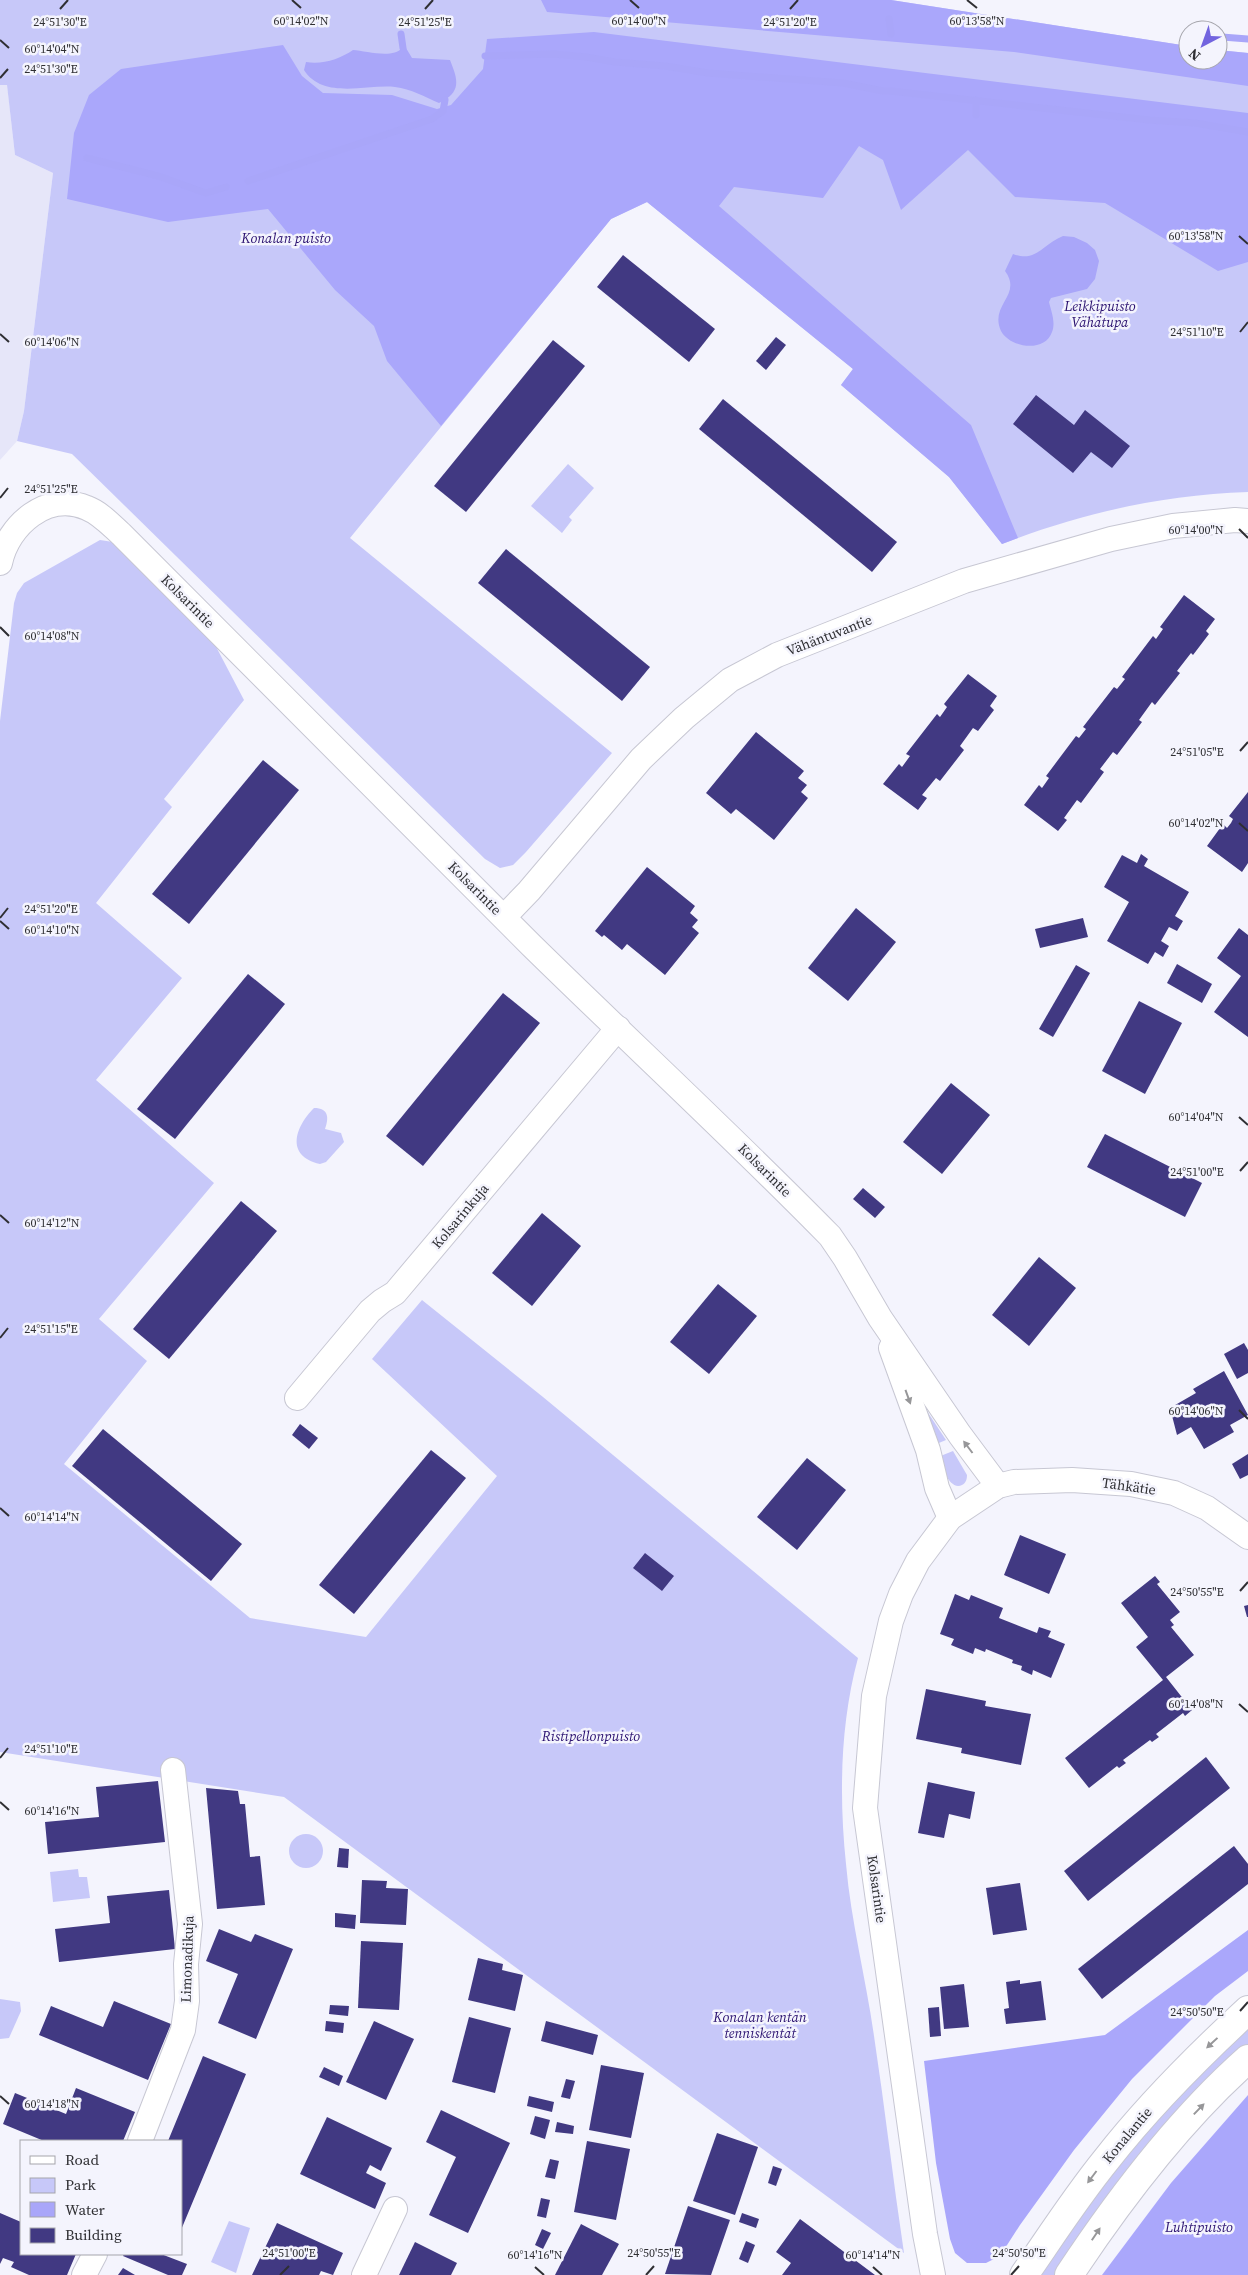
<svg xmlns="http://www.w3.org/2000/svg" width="1248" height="2275" viewBox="0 0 1248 2275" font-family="'Source Serif 4',serif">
<rect width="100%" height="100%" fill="#f4f4fd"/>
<polygon fill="#e6e6f9" points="7,84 15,155 53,173 24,411 17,441 0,460 0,85"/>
<g fill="#c7c8f9">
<path d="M 0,0 L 891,0 L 1188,46 L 1188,60 L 1218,60 L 1218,50 L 1248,53 L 1248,492 C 1162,495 1082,513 1002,544 L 949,477 L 841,385 L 853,369 L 647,202 L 611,219 L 350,538 L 612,753 L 526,852 L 513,865 L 500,868 L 485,859 L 72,454 L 17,441 L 24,411 L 53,173 L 15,155 L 7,85 L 0,85 Z"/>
<polygon points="568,464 594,488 569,517 572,520 562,533 531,506"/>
<path d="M 100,540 L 113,542 L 212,639 L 244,700 L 164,799 L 172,807 L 96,903 L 182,978 L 96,1080 L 214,1183 L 99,1319 L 147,1361 L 64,1464 L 250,1618 L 366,1637 L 497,1476 L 372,1359 L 422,1300 L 543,1397 L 858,1658 C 840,1724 839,1797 846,1864 C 851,1922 866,1979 874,2036 C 885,2108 893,2181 904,2253 L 284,1797 L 0,1752 L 0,721 L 14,603 L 17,593 L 24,583 Z"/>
<path d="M 314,1108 C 329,1108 329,1118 325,1129 L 341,1133 L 344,1142 L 326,1162 L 320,1164 C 285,1156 295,1127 314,1108 Z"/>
<polygon points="915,1393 946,1440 934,1445"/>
<path d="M 953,1451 L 967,1475 C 967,1479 966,1483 962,1485 C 949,1491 942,1465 938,1457 Z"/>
<circle cx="306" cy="1851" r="17"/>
<polygon points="78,1869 79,1877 87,1877 90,1898 53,1902 50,1872"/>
<polygon points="0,1999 20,2002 21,2011 9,2038 0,2039"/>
<polygon points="1248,2024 1248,2047 1057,2275 1036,2275 1115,2164"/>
<polygon points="229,2221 250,2228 236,2273 211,2262"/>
</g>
<g fill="#aaa7fb">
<polygon points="541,0 891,0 1188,46 1188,60 1218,60 1218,50 1248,53 1248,86 1014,52 547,12"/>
<polygon points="594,32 1248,113 1248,262 1218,271 1105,203 1015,197 968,150 901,210 883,160 859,146 823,198 734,187 719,206 971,425 1018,538 1002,544 949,477 841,385 853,369 647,202 611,219 441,426 387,361 374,326 335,290 268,209 168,222 67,199 74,133 89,95 121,69 283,45 302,76 323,93 392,95 437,109 451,105 483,69 487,39"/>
<polygon points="1248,1930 1248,1971 1215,1996 1132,2079 1074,2150 1020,2225 1000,2256 986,2263 967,2263 955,2253 950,2239 936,2163 924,2061 1105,2035"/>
<polygon points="1248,2095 1248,2275 1102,2275 1171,2183"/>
</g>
<g fill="#a9a6f9">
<path d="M 402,48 L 406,48 L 412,58 L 450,60 C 458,80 462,92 439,103 C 425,97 411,89 395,87 C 367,84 323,100 304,70 L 306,62 C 322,65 340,59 353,50 C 366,51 393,59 402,48 Z"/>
<path d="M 1063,236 L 1074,237 L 1087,243 L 1095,250 L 1099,261 L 1095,279 L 1087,289 L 1051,298 L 1049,302 C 1051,311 1056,322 1052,332 C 1045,353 1010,348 1001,331 C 989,305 1023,295 1005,271 L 1013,254 C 1036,263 1043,244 1063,236 Z"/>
</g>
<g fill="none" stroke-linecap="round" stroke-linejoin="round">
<g stroke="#a9a6f9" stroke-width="7">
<polyline points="889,19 891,34"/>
<polyline points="401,34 403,48"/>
<polyline points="1219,39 1222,37 1248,39"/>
<polyline points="485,56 554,54 586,57 615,62 665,66 708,73 843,83 883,91 890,91 1149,120 1195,123 1248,132"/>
<polyline points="976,115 976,100"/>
<polyline points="87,158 158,176 206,193 226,187"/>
<polyline points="248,181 432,119 443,111 445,100"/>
</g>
</g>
<g fill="#413982">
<polygon points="623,255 715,329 689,362 597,287"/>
<polygon points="776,337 786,345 766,370 756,361"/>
<polygon points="553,340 585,366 466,512 434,486"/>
<polygon points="1036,395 1074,425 1085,410 1130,446 1112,468 1091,452 1073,473 1013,424"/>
<polygon points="723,399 897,542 872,572 699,429"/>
<polygon points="506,549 650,667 622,701 478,583"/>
<polygon points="1184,595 1215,619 1206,631 1209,634 1193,655 1191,653 1177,671 1180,673 1155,705 1152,702 1139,720 1142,722 1117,755 1113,752 1100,769 1104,772 1081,803 1077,800 1064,818 1067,820 1058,831 1024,805 1039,785 1042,788 1049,778 1046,776 1076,736 1079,738 1086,729 1083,727 1114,687 1117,689 1125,679 1122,677 1153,636 1156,639 1163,629 1160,627"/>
<polygon points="968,674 997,696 990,706 994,710 978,731 973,728 960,746 964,750 940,781 936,778 922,795 927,798 918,810 883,784 899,764 902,767 910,756 906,754 937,714 940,717 947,707 944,704"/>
<polygon points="756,732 804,771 798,778 807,785 801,792 808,798 774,840 736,809 731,814 706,793"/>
<polygon points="263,760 299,790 189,924 152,894"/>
<polygon points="1248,792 1248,863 1242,872 1207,846 1223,824 1227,828 1231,823 1233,819 1229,816"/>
<polygon points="1141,854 1148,859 1144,866 1189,892 1175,916 1183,921 1177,931 1169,927 1161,941 1169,946 1163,957 1155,952 1148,964 1107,941 1129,902 1104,887 1122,855 1137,863"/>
<polygon points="647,867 695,906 690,913 698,920 692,927 699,933 665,975 627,944 622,950 604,935 602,937 595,931"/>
<polygon points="856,908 896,942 848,1001 808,968"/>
<polygon points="1083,918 1088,937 1040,948 1035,929"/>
<polygon points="1239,928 1248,935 1248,1037 1214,1012 1241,976 1217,958"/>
<polygon points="1177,964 1212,984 1202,1003 1167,983"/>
<polygon points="1076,965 1090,973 1053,1037 1039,1029"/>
<polygon points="248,974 285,1004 175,1139 137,1109"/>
<polygon points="503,993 540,1023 423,1166 386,1136"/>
<polygon points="1139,1001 1182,1023 1145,1094 1102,1071"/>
<polygon points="951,1083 990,1115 942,1174 903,1142"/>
<polygon points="1105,1134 1202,1183 1185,1217 1087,1167"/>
<polygon points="863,1188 885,1207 875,1218 853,1199"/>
<polygon points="241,1201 277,1231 169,1359 133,1329"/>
<polygon points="542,1213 581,1246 532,1306 492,1273"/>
<polygon points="1039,1257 1076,1288 1029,1346 992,1315"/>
<polygon points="718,1284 757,1316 709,1374 670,1342"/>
<polygon points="1244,1343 1248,1350 1248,1373 1237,1379 1224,1354"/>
<polygon points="1224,1371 1248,1415 1230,1425 1234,1432 1204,1449 1191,1427 1177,1435 1170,1408 1196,1393 1193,1389"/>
<polygon points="300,1424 318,1438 309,1449 292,1435"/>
<polygon points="103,1429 242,1544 211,1581 72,1466"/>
<polygon points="431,1450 466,1478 354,1614 319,1585"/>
<polygon points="1248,1454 1248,1475 1240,1479 1232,1464"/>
<polygon points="807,1458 846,1490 797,1550 757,1517"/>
<polygon points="1020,1535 1066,1554 1049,1594 1004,1575"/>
<polygon points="645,1553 674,1576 662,1591 633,1568"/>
<polygon points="1155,1576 1160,1582 1157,1584 1180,1612 1170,1620 1174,1625 1171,1627 1194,1655 1166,1677 1192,1710 1185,1716 1183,1713 1156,1734 1159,1737 1152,1742 1150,1740 1123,1760 1126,1763 1119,1768 1117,1766 1089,1788 1065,1758 1163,1680 1136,1647 1148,1637 1121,1603"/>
<polygon points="955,1594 969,1600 971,1595 1003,1608 999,1618 1037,1633 1039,1627 1051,1631 1048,1637 1065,1644 1051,1678 1033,1670 1032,1675 1021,1670 1022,1666 1012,1663 1013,1660 986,1649 985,1652 975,1648 973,1654 951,1645 954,1639 940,1634"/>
<polygon points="1248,1605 1248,1617 1247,1617 1244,1606"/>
<polygon points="926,1689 986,1701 985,1706 1031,1714 1021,1765 961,1753 962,1748 916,1739"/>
<polygon points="1206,1757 1230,1788 1088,1901 1064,1871"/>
<polygon points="158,1781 165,1842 48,1854 45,1822 99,1817 96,1787"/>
<polygon points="928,1782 975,1792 970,1819 949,1814 944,1838 918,1833"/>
<polygon points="206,1788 238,1791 240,1804 245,1804 250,1857 260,1856 265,1905 217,1909"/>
<polygon points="1234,1846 1248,1864 1248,1884 1102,1999 1078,1969"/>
<polygon points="339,1848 349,1849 348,1868 337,1867"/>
<polygon points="362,1880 387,1881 386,1888 408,1889 406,1925 360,1923"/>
<polygon points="1020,1883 1027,1930 993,1935 986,1888"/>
<polygon points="169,1890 175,1949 59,1962 55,1929 110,1923 107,1896"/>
<polygon points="335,1913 356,1915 355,1929 335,1927"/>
<polygon points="219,1929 251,1942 255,1934 293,1949 256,2039 218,2023 238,1974 206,1961"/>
<polygon points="361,1941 403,1943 399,2010 358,2008"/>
<polygon points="478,1958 503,1964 502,1970 523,1975 515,2011 468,2000"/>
<polygon points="1020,1980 1020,1984 1041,1981 1046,2020 1006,2024 1004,2009 1009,2008 1006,1982"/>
<polygon points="964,1984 969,2027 944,2029 940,1987"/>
<polygon points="114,2001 171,2024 148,2080 39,2035 51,2006 103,2027"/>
<polygon points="330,2005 349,2006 348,2016 329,2014"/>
<polygon points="939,2007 941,2036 930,2037 928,2008"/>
<polygon points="469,2017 511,2028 495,2093 452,2082"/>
<polygon points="326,2021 344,2023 343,2033 325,2031"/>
<polygon points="374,2021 414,2039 386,2100 346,2082"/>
<polygon points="546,2021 598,2035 593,2055 541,2041"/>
<polygon points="203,2056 246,2074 181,2230 181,2141 168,2141"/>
<polygon points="601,2065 644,2073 631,2138 589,2130"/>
<polygon points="324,2067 343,2076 339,2086 319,2077"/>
<polygon points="566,2079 575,2081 570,2099 561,2097"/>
<polygon points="76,2088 135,2112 123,2141 44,2141 3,2124 15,2093 66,2114"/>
<polygon points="529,2096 554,2102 552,2112 527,2106"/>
<polygon points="441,2110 510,2143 468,2233 429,2215 456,2157 426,2142"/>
<polygon points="535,2116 550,2120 545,2139 530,2134"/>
<polygon points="327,2117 392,2148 381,2171 370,2165 366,2173 386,2183 375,2209 300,2174"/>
<polygon points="557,2122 574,2126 573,2134 555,2132"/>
<polygon points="717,2133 758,2147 735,2215 693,2201"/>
<polygon points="587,2141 630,2149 616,2220 574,2212"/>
<polygon points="550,2159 559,2161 555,2179 545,2177"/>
<polygon points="773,2166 782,2169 776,2186 768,2183"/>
<polygon points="541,2198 550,2200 546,2218 537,2216"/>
<polygon points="688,2206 730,2220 711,2275 665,2274"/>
<polygon points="0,2213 21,2222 21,2254 76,2254 67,2275 29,2275 11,2267 14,2262 3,2258 0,2264"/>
<polygon points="742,2213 759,2219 756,2228 739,2222"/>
<polygon points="800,2219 875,2275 782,2275 791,2263 776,2252"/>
<polygon points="277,2223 343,2253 333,2275 321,2271 319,2275 252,2275"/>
<polygon points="581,2224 619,2244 602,2275 555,2275"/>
<polygon points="542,2229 551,2233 543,2249 535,2245"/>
<polygon points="746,2241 755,2245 748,2263 739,2259"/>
<polygon points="415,2242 457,2263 451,2275 399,2275"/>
<polygon points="124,2254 161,2254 187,2264 182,2275 168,2275 123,2256"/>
<polygon points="123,2268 135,2275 118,2275"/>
</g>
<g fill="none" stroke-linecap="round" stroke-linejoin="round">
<g stroke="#c7c7d3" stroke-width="26">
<g id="minor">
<path d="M 0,563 C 8,525 47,491 87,508 C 100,513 110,524 121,534 C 258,671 394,809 532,946 C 631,1043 733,1137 830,1236 L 845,1258 L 880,1318 L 960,1435 L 998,1486"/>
<polyline points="504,917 529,891 641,759 684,718 730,680 777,655 964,581 1111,539 1173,526 1235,520 1248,521"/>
<polyline points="891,1348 928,1450 937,1488 950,1518"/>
<polyline points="297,1398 370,1311 382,1301 395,1293 618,1028"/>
<polyline points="140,2141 183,2030 187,2001 186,1964 190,1924 173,1770"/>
<polyline points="84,2275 95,2254"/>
<polyline points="364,2275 395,2209"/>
<polyline points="933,2275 925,2234 865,1808 874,1696 891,1621 901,1594 918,1561 950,1518 998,1486 1014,1482 1072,1480 1131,1484 1174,1493 1207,1508 1248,1537"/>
</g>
</g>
<g stroke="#c7c7d3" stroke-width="30">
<g id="secondary">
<path d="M 1024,2275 C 1051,2236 1076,2197 1106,2160 C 1148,2106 1197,2057 1248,2010"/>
<path d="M 1069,2275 C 1120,2198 1179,2120 1248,2059"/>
</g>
</g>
<use href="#minor" stroke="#fff" stroke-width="24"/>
<use href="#secondary" stroke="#fff" stroke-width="28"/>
</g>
<defs><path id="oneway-solid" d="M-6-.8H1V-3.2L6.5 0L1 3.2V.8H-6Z" transform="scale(1.25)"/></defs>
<g fill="#979799">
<use href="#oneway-solid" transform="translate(908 1397) rotate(70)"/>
<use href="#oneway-solid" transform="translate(968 1447) rotate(-127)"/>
<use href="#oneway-solid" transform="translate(1212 2043) rotate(137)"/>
<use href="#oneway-solid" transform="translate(1199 2109) rotate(-46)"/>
<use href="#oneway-solid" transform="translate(1092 2177) rotate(127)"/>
<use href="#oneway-solid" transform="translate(1096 2234) rotate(-56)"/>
</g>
<path fill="none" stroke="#2f2f33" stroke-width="2" d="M 292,0 L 301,8M 630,0 L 639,8M 967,0 L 977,8M 60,9 L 68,0M 425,9 L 433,0M 790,9 L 798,0M 0,40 L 9,48M 0,78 L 8,69M 1239,236 L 1248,244M 1240,332 L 1248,322M 0,334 L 9,342M 0,498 L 8,488M 1239,529 L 1248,538M 0,627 L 9,636M 1240,751 L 1248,742M 1239,823 L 1248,831M 0,918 L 8,908M 0,921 L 9,929M 1239,1117 L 1248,1125M 1240,1171 L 1248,1162M 0,1215 L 9,1223M 0,1338 L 8,1328M 1239,1410 L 1248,1419M 0,1508 L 9,1516M 1240,1591 L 1248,1582M 1239,1704 L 1248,1712M 0,1758 L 8,1748M 0,1802 L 9,1810M 1240,2011 L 1248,2002M 0,2096 L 9,2104M 535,2267 L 544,2275M 873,2267 L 882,2275M 280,2275 L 289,2266M 646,2275 L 654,2266M 1011,2275 L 1019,2266"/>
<g text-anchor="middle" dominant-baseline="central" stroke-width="5" stroke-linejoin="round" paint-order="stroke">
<g font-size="14" font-style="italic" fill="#2a1170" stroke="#f4f4fd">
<text x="286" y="238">Konalan puisto</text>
<text x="1100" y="306">Leikkipuisto<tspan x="1100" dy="16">Vähätupa</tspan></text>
<text x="591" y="1736">Ristipellonpuisto</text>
<text x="760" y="2017">Konalan kentän<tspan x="760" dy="16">tenniskentät</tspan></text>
<text x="1199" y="2227">Luhtipuisto</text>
</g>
<g font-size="14" fill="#2f2f33" stroke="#f4f4fd">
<text transform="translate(188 601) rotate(45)">Kolsarintie</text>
<text transform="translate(829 635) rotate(-21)">Vähäntuvantie</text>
<text transform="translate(475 888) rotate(45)">Kolsarintie</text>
<text transform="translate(765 1170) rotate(45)">Kolsarintie</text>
<text transform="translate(460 1216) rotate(-50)">Kolsarinkuja</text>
<text transform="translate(1129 1486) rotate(8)">Tähkätie</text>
<text transform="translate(877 1889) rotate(82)">Kolsarintie</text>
<text transform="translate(187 1959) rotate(-88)">Limonadikuja</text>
<text transform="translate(1127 2135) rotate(-50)">Konalantie</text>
</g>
</g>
<g font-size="12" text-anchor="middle" fill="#2f2f33" stroke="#f4f4fd" stroke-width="5" stroke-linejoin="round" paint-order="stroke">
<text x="301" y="25">60°14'02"N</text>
<text x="639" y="25">60°14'00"N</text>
<text x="977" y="25">60°13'58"N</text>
<text x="60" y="26">24°51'30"E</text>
<text x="425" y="26">24°51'25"E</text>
<text x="790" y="26">24°51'20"E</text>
<text x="52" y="53">60°14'04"N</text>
<text x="51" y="73">24°51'30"E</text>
<text x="1196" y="240">60°13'58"N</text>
<text x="1197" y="336">24°51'10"E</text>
<text x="52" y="346">60°14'06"N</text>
<text x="51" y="493">24°51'25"E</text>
<text x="1196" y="534">60°14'00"N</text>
<text x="52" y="640">60°14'08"N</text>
<text x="1197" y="756">24°51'05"E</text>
<text x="1196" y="827">60°14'02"N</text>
<text x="51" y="913">24°51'20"E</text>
<text x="52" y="934">60°14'10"N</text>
<text x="1196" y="1121">60°14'04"N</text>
<text x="1197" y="1176">24°51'00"E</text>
<text x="52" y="1227">60°14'12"N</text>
<text x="51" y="1333">24°51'15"E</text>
<text x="1196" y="1415">60°14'06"N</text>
<text x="52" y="1521">60°14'14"N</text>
<text x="1197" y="1596">24°50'55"E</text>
<text x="1196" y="1708">60°14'08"N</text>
<text x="51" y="1753">24°51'10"E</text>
<text x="52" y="1815">60°14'16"N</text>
<text x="1197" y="2016">24°50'50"E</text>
<text x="52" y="2108">60°14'18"N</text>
<text x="289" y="2257">24°51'00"E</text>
<text x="654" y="2257">24°50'55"E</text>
<text x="1019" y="2257">24°50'50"E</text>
<text x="535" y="2259">60°14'16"N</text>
<text x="873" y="2259">60°14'14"N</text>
</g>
<rect x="20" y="2140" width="162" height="115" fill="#f4f4fd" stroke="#a5a5ac"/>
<rect x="30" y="2156" width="25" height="8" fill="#ffffff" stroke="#a5a5ac"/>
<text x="65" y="2165" font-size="15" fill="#2f2f33">Road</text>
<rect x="30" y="2178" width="25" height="15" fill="#c7c8f9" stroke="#a5a5ac"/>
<text x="65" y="2190" font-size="15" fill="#2f2f33">Park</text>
<rect x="30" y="2202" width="25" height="15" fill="#a9a6f9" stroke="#a5a5ac"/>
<text x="65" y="2215" font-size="15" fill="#2f2f33">Water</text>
<rect x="30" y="2228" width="25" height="15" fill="#413982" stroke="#a5a5ac"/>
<text x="65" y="2240" font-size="15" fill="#2f2f33">Building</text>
<g transform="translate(1203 45) rotate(221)"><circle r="24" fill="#f4f4fd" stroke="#a5a5ac"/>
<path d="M0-4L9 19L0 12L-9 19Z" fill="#7264df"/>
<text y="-8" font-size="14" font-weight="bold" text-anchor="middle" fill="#2f2f33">N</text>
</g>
</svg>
